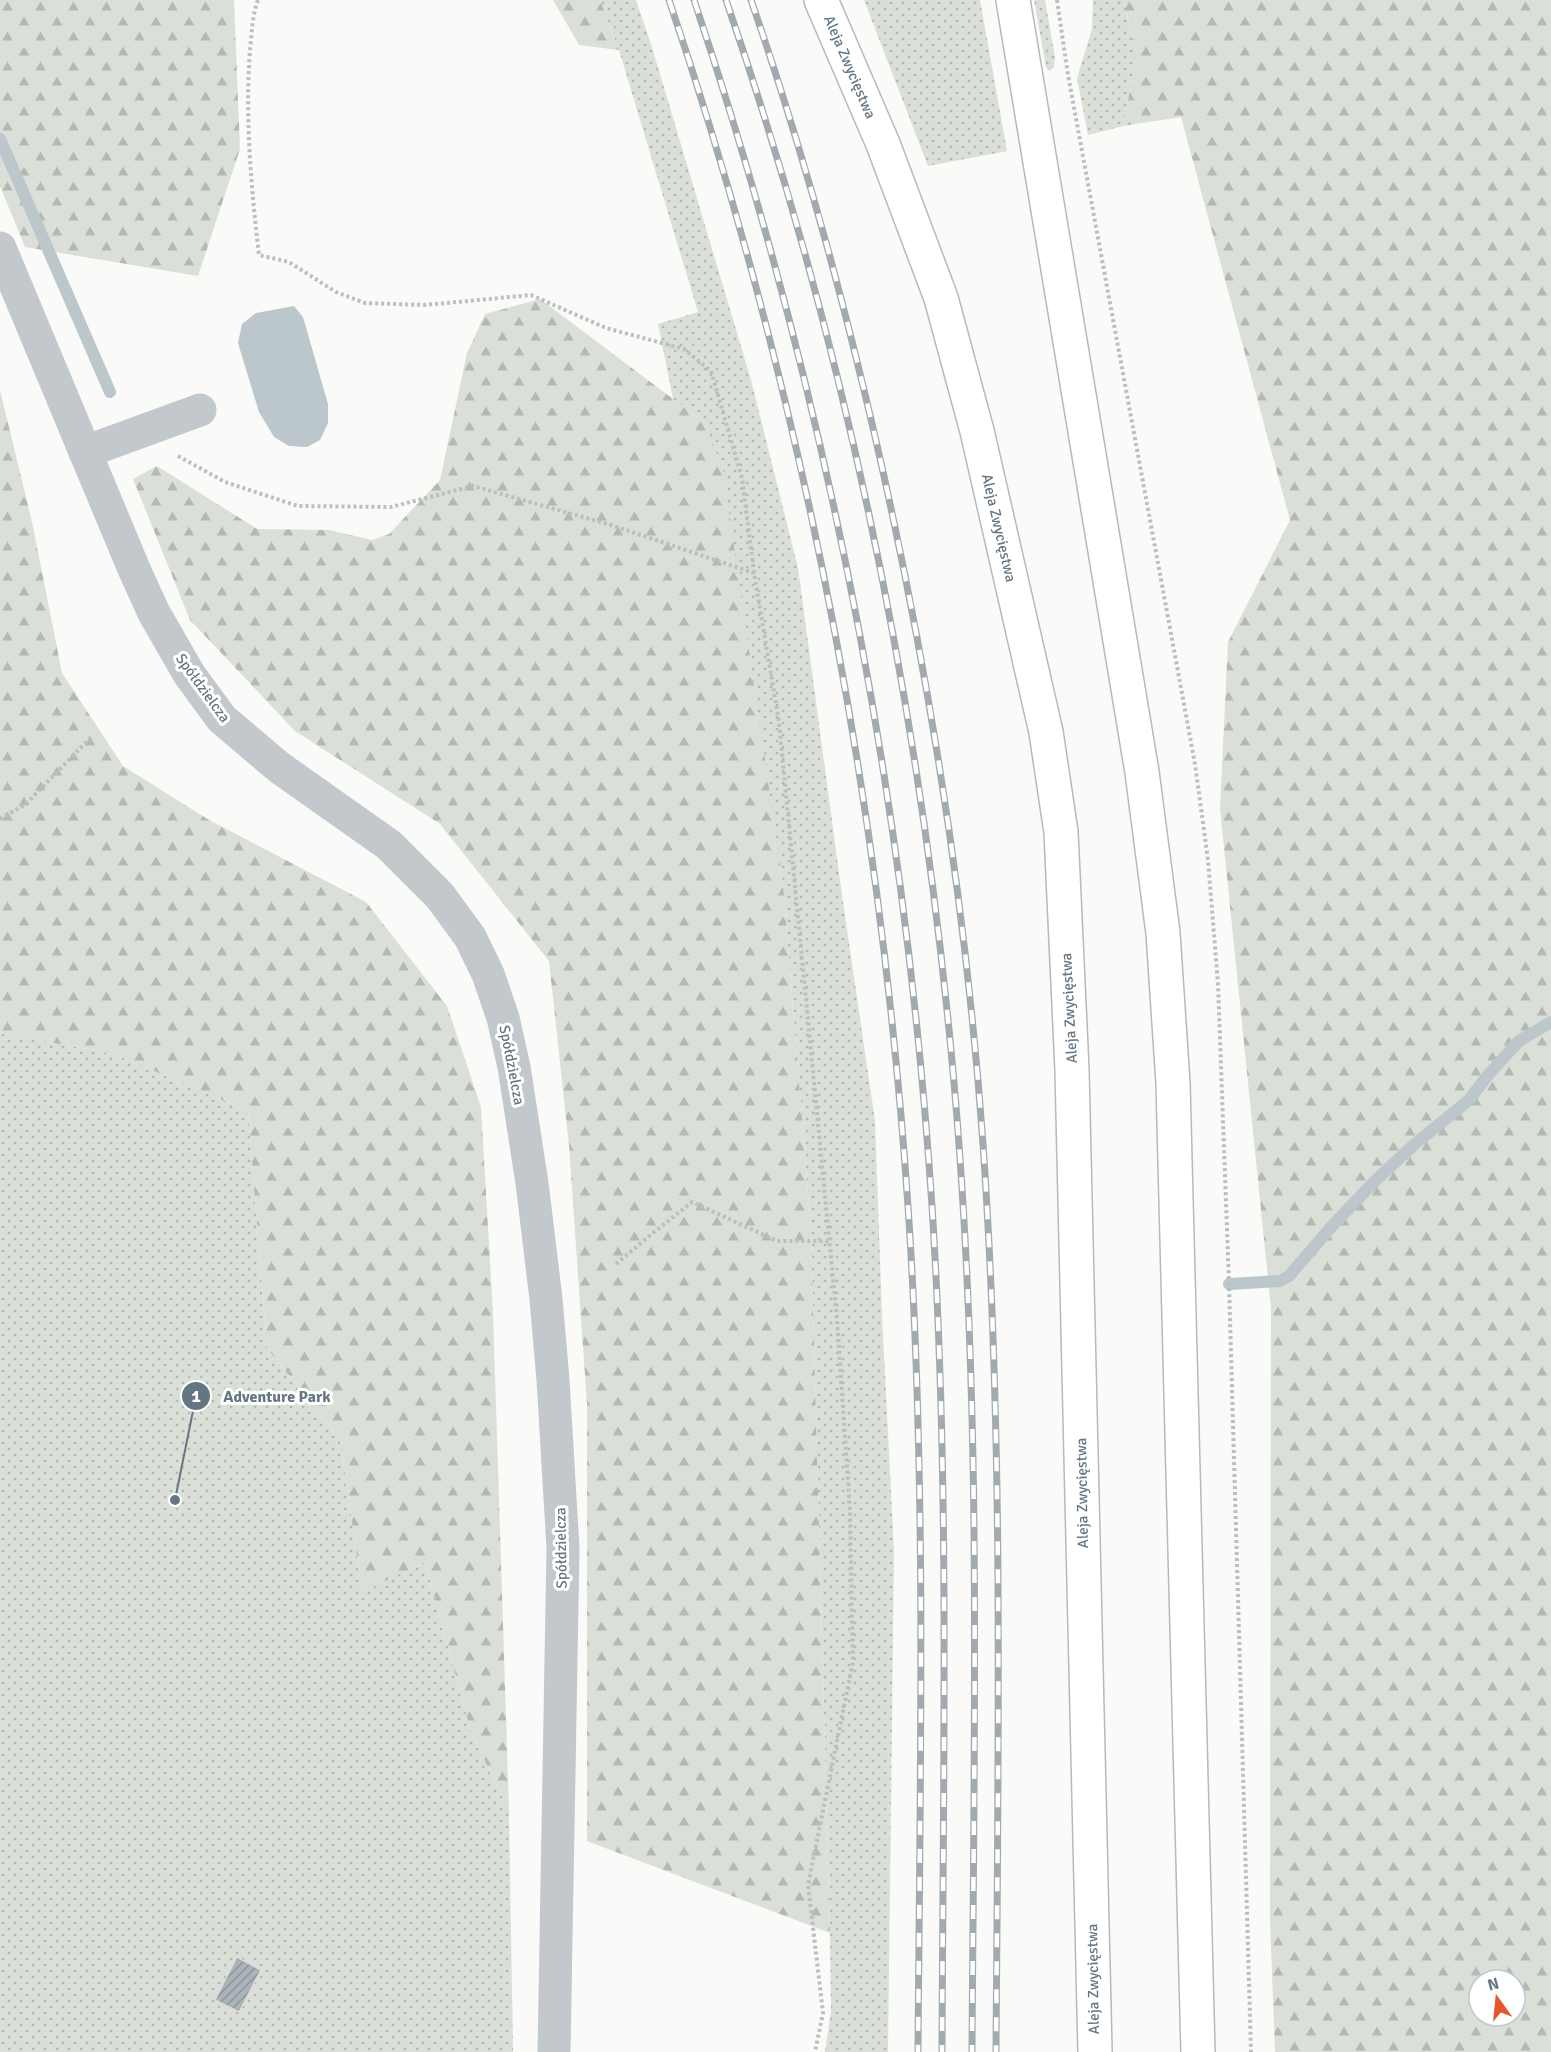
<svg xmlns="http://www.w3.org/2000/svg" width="1551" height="2052" viewBox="0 0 1551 2052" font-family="Signika,sans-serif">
<defs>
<pattern id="grass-dots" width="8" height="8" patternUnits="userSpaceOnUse" patternTransform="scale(1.5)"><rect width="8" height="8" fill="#dadfd7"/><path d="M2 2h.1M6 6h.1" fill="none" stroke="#b4b9b4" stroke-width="1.8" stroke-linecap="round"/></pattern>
<pattern id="forest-firs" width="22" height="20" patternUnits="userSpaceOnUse" patternTransform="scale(1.5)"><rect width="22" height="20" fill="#dadfd7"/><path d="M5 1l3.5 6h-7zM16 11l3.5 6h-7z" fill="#b4b9b4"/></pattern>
<pattern id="building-hatch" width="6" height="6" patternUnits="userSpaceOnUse" patternTransform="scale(1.5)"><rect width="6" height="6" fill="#aab3b9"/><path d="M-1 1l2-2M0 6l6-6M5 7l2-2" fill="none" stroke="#8e969c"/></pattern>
</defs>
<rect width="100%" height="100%" fill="#fafaf8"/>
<g fill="url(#grass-dots)">
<polygon points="600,0 636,0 651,44 751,380 798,568 841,888 875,1121 882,1315 894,1551 888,2052 825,2052 831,2011 830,1933 811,1230 783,884 705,423 673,399 658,324 698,312 619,50"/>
<polygon points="864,0 980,0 1007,151 928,166"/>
<polygon points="1034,0 1045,0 1055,57 1054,67 1049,71 1046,67"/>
<polygon points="1093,0 1126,0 1126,13 1137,54 1123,126 1088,135 1077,78 1092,29"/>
<polygon points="0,1033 114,1054 248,1111 267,1348 340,1439 362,1591 425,1562 471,1732 509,1811 513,2052 0,2052"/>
</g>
<g fill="url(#forest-firs)" fill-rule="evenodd">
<polygon points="0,0 234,0 240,149 198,276 25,247 0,186"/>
<polygon points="553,0 600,0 619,50 579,45"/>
<path d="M 1126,0 L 1551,0 L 1551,2052 L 1275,2052 L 1270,1921 L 1271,1308 L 1220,808 L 1228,642 L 1290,520 L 1181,117 L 1123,126 L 1137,54 L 1126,12 ZM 1479,1980 L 1515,1980 L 1515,2016 L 1479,2016 Z"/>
<polygon points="540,299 705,423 723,470 783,884 811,1230 830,1933 587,1841 587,1404 569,1145 549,961 440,824 295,731 190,620 133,479 157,466 257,529 329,530 372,540 389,534 440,480 467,353 485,314"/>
<polygon points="0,390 32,522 62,673 123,766 209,820 366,902 447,1006 481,1107 493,1313 509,1811 471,1732 425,1562 362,1592 340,1439 267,1348 248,1111 114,1054 0,1033"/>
</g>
<polygon fill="#bbc7cb" points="294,306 303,317 328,404 328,423 320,440 307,447 289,446 274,437 259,412 238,343 242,324 256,313"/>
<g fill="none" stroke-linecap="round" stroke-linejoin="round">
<g stroke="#bbc7cb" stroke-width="12">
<polyline points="0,139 110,392"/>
<polyline points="1229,1284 1280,1281 1289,1276 1331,1227 1376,1180 1416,1143 1469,1100 1488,1075 1519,1041 1551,1022"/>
</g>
</g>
<polygon fill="url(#building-hatch)" stroke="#dcdcda" stroke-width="1.5" points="237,1957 261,1970 239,2012 215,2000"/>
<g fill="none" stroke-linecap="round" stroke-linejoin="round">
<g stroke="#b5babe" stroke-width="36">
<g id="major">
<polyline points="821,0 883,144 941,298 977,431 1046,732 1061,832 1072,1070 1095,2052"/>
<polyline points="1013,0 1142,772 1163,933 1173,1083 1198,2052"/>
</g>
</g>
<g stroke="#bbbfc2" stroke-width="4" stroke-dasharray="3 3" stroke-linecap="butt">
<path d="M 258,0 C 252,16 252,33 250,50 C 245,118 251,187 259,255 L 289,262 L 336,292 L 365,303 L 425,305 L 531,295 L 606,328 L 684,349 L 711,371 L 742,478 L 754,573 L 779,722 L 837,1319 L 850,1511 L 853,1662 L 808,1885 L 823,2013 L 815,2052"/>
<polyline points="1057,0 1068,75 1195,764 1208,860 1218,984 1229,1284 1251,2052"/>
<polyline points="178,456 225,482 298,506 391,507 473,486 611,525 754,573"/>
<polyline points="0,819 26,804 92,736"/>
<polyline points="616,1264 653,1233 692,1202 777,1241 830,1241"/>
</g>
<g stroke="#c3c8cc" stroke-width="33">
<polyline points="0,248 134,569 154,613 189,674 222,719 280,768 389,845 440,896 470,937 488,974 503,1018 514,1067 532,1183 546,1299 553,1380 563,1548 554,2052"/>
<polyline points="85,452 200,410"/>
</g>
<use href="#major" stroke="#fff" stroke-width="33"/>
<g stroke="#a2aab0" stroke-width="7">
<g id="rail">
<path d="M 669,0 C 801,390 880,795 908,1206 C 927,1487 920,1770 918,2052"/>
<path d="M 694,0 C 825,390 905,795 932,1206 C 950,1487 943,1770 942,2052"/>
<path d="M 726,0 C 843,339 917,692 951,1050 C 983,1382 974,1718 972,2052"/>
<path d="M 751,0 C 800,141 840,286 874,432 C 928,666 966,904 983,1144 C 1004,1446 998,1749 996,2052"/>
</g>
</g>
<use href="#rail" stroke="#fff" stroke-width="4.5" stroke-dasharray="14" stroke-linecap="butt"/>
</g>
<g text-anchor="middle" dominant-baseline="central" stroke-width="6" stroke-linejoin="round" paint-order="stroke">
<g font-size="15" fill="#657683" stroke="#fff">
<text transform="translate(850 67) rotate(67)">Aleja Zwycięstwa</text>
<text transform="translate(999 528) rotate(77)">Aleja Zwycięstwa</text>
<text transform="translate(203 688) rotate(54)">Spółdzielcza</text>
<text transform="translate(1069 1008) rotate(-93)">Aleja Zwycięstwa</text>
<text transform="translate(512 1065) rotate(79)">Spółdzielcza</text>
<text transform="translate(1082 1493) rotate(-91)">Aleja Zwycięstwa</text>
<text transform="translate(561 1548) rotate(-91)">Spółdzielcza</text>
<text transform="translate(1093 1979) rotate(-91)">Aleja Zwycięstwa</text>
</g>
</g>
<path fill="none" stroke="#657683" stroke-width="2" d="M175 1500L196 1396"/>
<g fill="#657683" stroke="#fff" stroke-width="2">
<circle cx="175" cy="1500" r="6"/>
<circle cx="196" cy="1396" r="15"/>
</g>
<g font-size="18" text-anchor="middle" font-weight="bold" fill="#fff">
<text x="196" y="1402">1</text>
</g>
<g font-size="16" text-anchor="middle" font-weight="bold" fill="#657683" stroke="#fff" stroke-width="6" stroke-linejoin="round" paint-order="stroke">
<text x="277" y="1402">Adventure Park</text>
</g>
<g transform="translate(1497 1998) rotate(345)"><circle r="28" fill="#ffffff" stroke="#c1c8cd" stroke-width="1.5"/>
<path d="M0-4.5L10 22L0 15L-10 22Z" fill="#e4572e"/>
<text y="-9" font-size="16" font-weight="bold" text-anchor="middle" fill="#657683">N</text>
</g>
</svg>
